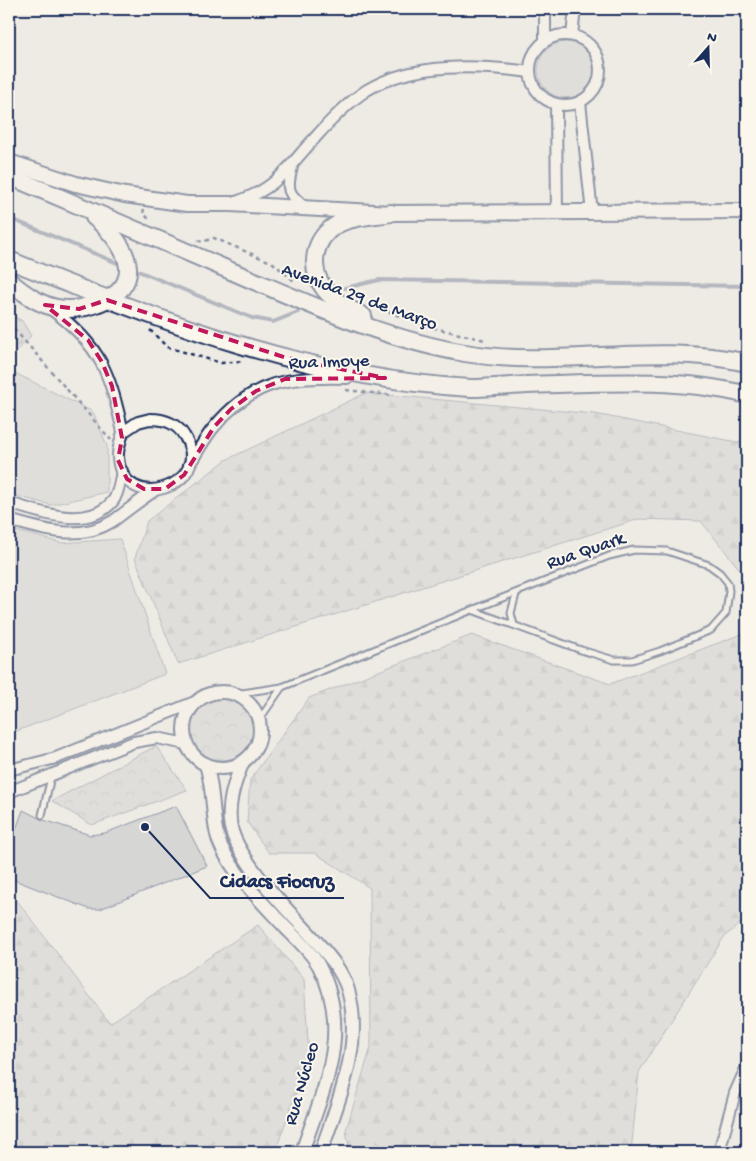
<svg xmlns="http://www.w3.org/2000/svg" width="756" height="1161" viewBox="0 0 756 1161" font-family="'Gochi Hand',sans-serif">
<defs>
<pattern id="forest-firs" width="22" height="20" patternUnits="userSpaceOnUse" patternTransform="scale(1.25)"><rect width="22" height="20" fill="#cecfcf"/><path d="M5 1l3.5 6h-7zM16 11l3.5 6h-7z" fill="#b0b2b4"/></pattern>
<pattern id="park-crowns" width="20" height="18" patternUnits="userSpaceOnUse" patternTransform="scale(1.25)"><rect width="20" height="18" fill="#cecfcf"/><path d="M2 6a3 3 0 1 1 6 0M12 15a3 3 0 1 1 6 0" fill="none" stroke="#b0b2b4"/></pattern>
</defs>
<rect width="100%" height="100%" fill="#eeebe4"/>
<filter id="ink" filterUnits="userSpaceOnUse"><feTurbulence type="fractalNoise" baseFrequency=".02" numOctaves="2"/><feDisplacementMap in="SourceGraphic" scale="10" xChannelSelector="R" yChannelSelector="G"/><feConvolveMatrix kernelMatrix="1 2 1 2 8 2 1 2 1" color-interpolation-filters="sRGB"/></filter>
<g filter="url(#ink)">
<g fill="#cecfcf" stroke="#747f96">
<circle cx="566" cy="70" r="28"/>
<polygon points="9,370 93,412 107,446 107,492 51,505 9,494"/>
<polygon points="9,529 61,543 120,539 165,674 9,734"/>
</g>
<g fill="url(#forest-firs)" stroke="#747f96">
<polygon points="9,313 22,321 31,336 9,359"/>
<polygon points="366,393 595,414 747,444 747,918 724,937 639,1072 631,1152 350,1152 346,1130 371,1047 370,888 315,853 269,853 247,822 250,780 309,698 472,635 610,684 747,632 741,571 701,521 639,519 178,664 135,558 147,521 226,460"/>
<polygon points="9,890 110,1023 258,925 304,979 309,1057 275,1152 9,1152"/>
</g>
<g fill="url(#park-crowns)" stroke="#747f96">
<circle cx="222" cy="729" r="31"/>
<polygon points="156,746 187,790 92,825 52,801"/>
</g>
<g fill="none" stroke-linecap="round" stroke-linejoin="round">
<g stroke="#6d7892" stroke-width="4">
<polyline points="9,218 122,265"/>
<polyline points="131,268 252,318 273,322 298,312"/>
<polyline points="345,288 379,280 747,286"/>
</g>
</g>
<polygon fill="#b9bcc3" stroke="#1b2f5e" points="176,806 207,866 100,909 89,909 9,878 9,849 23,810 41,819 90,835 105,833"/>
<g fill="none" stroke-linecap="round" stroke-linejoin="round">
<g stroke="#1b2f5e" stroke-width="9">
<g id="service">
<polyline points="514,625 511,613 516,594"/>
<polyline points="235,694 282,687 472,610 609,556 634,550 667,551 709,565 720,573 728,583 729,591 726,613 711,630 660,651 632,660 614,660 581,650 472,610"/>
<polyline points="259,720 282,687"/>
<polyline points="42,815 51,777"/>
</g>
</g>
<g stroke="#1b2f5e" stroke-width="14">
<g id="minor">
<polyline points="545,9 545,41"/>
<circle cx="565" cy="70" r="35"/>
<polyline points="572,35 575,9"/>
<polyline points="580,102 592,213"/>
<polyline points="556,104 557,214"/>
<path d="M 292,167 C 286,189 287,194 306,208"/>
<path d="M 236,202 C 278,188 285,170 314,139 C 329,122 347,103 367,90 C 413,62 478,65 530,72"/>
<path d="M 52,310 C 102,346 110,375 123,432"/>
<path d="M 150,419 C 165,419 177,423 185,437 C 215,486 123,516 118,458 C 117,449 121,441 123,432 L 138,422 Z"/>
<path d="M 189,465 C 198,452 205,437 215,426 C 253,380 291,376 347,378"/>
<path d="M 9,503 C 39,512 88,531 113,501 C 119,493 120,480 122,471"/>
<path d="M 9,520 C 43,530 80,542 113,521 C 127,511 140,500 154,491"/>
<polyline points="9,770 56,758 195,702"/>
<polyline points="9,792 134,742 157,738 186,744"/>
<polyline points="719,1152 735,1093 747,1066"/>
</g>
</g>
<g stroke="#1b2f5e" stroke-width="16">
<g id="tertiary">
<circle cx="222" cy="730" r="38"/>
<path d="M 243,762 C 235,780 228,801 230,821 C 232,856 291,913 315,940 C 328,955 342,970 348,990 C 364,1045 338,1101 321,1152"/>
<path d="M 206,765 C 215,791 211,825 221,846 C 236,878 264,904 287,929 C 298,940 312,953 319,966 C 353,1031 323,1090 302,1152"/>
</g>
</g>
<g stroke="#1b2f5e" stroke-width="18">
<polyline id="secondary" points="9,162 76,184 125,195 187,204 230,204 391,213 747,211"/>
</g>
<g stroke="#1b2f5e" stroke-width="20">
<g id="primary">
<path d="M 9,176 C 88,209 166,243 245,277 C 316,307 388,340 465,353 C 558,369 652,341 747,363"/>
<path d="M 9,260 C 156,320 310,379 470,388 C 489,388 508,386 527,385 C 600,383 676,377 747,395"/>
<path d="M 9,281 C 20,290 31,299 44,304 C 60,311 77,310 93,305 C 150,287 128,245 94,217"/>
<path d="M 363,316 C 350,309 335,302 325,290 C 308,268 313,238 338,224 C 354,216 374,216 391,213"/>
</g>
</g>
<g stroke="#1b2f5e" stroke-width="2.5" stroke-dasharray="4 4" stroke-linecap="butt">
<polyline points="144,209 143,213 149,219"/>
<polyline points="198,240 202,242 214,238 273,263 294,281"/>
<polyline points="373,306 426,326 485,340"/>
<polyline points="9,323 111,440"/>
<polyline points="150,330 167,347 221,363 242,361"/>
<polyline points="346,390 390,395"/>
</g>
<use href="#service" stroke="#fbf7ec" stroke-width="5"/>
<use href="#minor" stroke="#fbf7ec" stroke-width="10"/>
<use href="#tertiary" stroke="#fbf7ec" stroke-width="12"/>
<use href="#secondary" stroke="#fbf7ec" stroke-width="14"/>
<use href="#primary" stroke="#fbf7ec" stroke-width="16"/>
</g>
</g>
<path d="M0 0H756V1161H0ZM 107,300 L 287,358 L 385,378 L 285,379 L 256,391 L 231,409 L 214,427 L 184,475 L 165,489 L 144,489 L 127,479 L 118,460 L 122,438 L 112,386 L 102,362 L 88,340 L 45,305 L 79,309 Z" fill="#eeebe4" fill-opacity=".55" fill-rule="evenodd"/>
<path fill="none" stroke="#c2185b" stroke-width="4" stroke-dasharray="10 6" stroke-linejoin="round" d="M 107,300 L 287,358 L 385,378 L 285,379 L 256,391 L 231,409 L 214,427 L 184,475 L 165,489 L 144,489 L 127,479 L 118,460 L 122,438 L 112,386 L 102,362 L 88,340 L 45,305 L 79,309 Z"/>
<g text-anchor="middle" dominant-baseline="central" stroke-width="4" stroke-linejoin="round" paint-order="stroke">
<g font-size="19" fill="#1b2f5e" stroke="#fbf7ec">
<text transform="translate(359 298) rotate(20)">Avenida 29 de Março</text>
<text transform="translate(329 363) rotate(-2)">Rua Imoye</text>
<text transform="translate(586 552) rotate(-19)">Rua Quark</text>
<text transform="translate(303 1084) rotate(-74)">Rua Núcleo</text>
</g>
</g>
<path fill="none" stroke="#1b2f5e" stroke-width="2" d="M145 827L210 898H344"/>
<circle fill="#1b2f5e" stroke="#fbf7ec" stroke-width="2" cx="145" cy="827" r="5"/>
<g font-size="20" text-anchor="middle" font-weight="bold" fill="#1b2f5e" stroke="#fbf7ec" stroke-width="4" stroke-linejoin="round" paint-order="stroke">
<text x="277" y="887">Cidacs Fiocruz</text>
</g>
<rect width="756" height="1161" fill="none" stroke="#fbf7ec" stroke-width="30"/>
<rect x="15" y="15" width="726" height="1131" fill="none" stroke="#1b2f5e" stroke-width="2" filter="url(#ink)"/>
<g transform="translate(708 48) rotate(20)" stroke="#fbf7ec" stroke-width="4" paint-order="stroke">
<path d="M0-4L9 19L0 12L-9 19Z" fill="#1b2f5e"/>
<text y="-8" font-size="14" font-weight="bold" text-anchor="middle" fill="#1b2f5e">N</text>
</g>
</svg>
